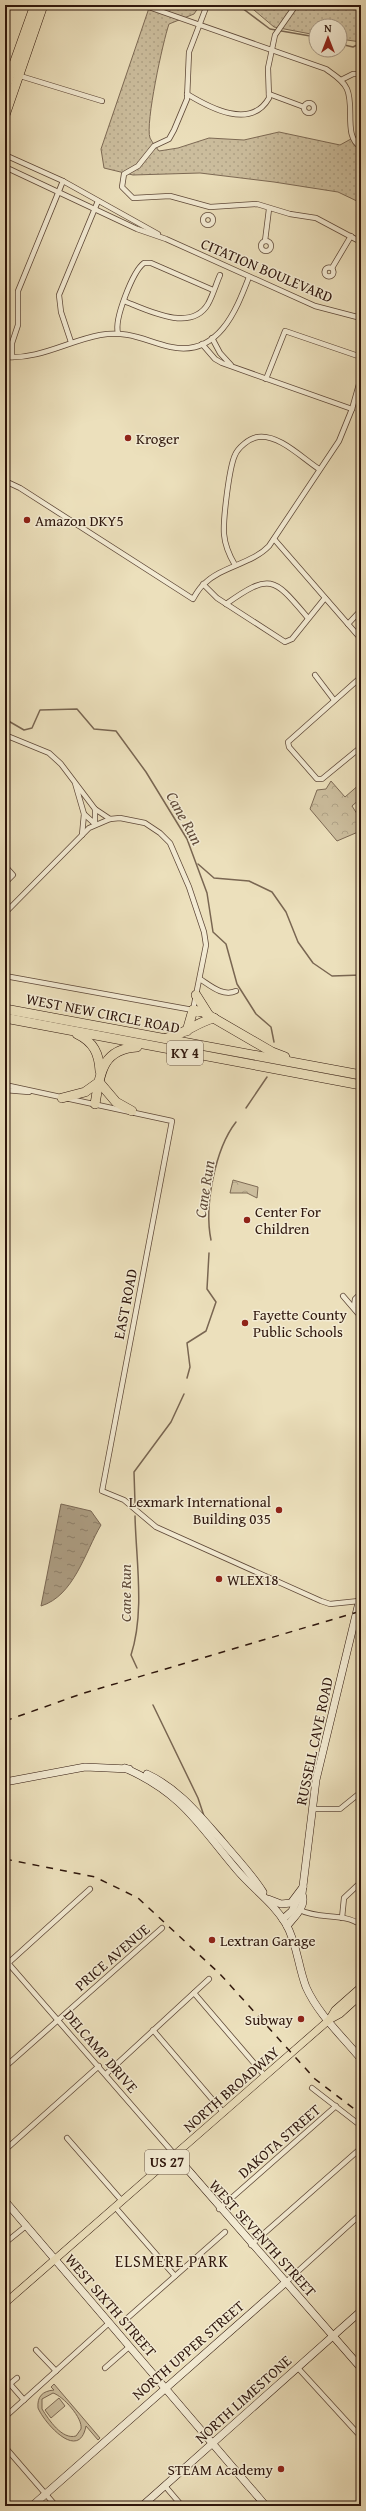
<svg xmlns="http://www.w3.org/2000/svg" width="366" height="2511" viewBox="0 0 366 2511" font-family="'Gentium Book Plus',serif">
<defs>
<pattern id="grass-dots" width="8" height="8" patternUnits="userSpaceOnUse"><rect width="8" height="8" fill="#ccbe9e"/><path d="M2 2h.1M6 6h.1" fill="none" stroke="#b0a387" stroke-width="1.8" stroke-linecap="round"/></pattern>
<pattern id="forest-crowns" width="20" height="18" patternUnits="userSpaceOnUse"><rect width="20" height="18" fill="#ccbe9e"/><path d="M2 6a3 3 0 1 1 6 0M12 15a3 3 0 1 1 6 0" fill="none" stroke="#b0a387"/></pattern>
<pattern id="water-ripples" width="26" height="14" patternUnits="userSpaceOnUse"><rect width="26" height="14" fill="#ab9b80"/><path d="M2 4q2-2 4 0t4 0M15 11q2-2 4 0t4 0" fill="none" stroke="#8c7d67"/></pattern>
</defs>
<rect width="100%" height="100%" fill="#ece0bc"/>
<filter id="stains"><feTurbulence type="fractalNoise" baseFrequency=".005" numOctaves="4"/><feColorMatrix values="0 0 0 0 .2 0 0 0 0 .09 0 0 0 0 .02 0 0 0 .5 -.17"/></filter>
<radialGradient id="worn" r=".72"><stop offset=".6" stop-color="#630" stop-opacity="0"/><stop offset="1" stop-color="#630" stop-opacity=".3"/></radialGradient>
<g fill="url(#grass-dots)" stroke="#7d6a55">
<path d="M 150,5 L 200,5 L 194,14 L 169,24 C 163,41 145,124 150,138 C 152,142 156,147 159,151 L 178,148 L 209,138 L 244,140 L 279,132 L 340,145 L 360,134 L 358,115 L 361,113 L 361,203 L 338,192 L 274,182 L 200,173 L 133,175 L 104,168 L 101,149 Z"/>
<polygon points="248,5 361,5 361,42 340,39 340,26 316,26 316,35 274,27"/>
</g>
<g fill="url(#forest-crowns)" stroke="#7d6a55">
<polygon points="331,781 345,797 361,783 361,798 352,806 361,820 358,832 337,841 310,809 317,790 326,789"/>
<polygon points="233,1180 258,1187 257,1198 247,1193 230,1193"/>
</g>
<g fill="#ccbe9e" stroke="#7d6a55" fill-rule="evenodd">
<path d="M 54,2384 L 100,2438 L 98,2440 L 86,2426 C 79,2462 45,2424 38,2408 C 37,2397 42,2391 54,2390 L 51,2387 ZM 53,2393 C 63,2396 83,2418 81,2429 L 76,2436 C 62,2440 49,2420 42,2409 L 42,2399 Z"/>
<polygon points="59,2398 65,2406 51,2418 45,2410"/>
</g>
<path fill="url(#water-ripples)" stroke="#796652" d="M 61,1504 L 91,1511 L 101,1525 C 85,1552 74,1596 41,1606 Z"/>
<g fill="none" stroke-linecap="round" stroke-linejoin="round">
<g stroke="#796652" stroke-width="1.5">
<polyline points="238,5 270,29 316,37"/>
<polyline points="340,44 353,47 361,43"/>
<polyline points="5,719 24,730 32,728 40,710 77,709 94,729 116,731 146,772 187,839 207,893 213,932 226,944 237,984 256,1014 271,1027 274,1042"/>
<polyline points="198,864 214,878 249,881 272,892 286,912 298,942 313,963 332,976 361,975"/>
<polyline points="246,1108 267,1077"/>
<path d="M 211,1240 C 204,1206 215,1149 236,1122"/>
<polyline points="187,1378 190,1367 187,1343 206,1331 216,1302 207,1289 209,1253"/>
<polyline points="135,1503 134,1472 171,1422 184,1394"/>
<path d="M 135,1516 C 136,1560 145,1612 131,1655 L 137,1668"/>
<polyline points="153,1705 198,1798 204,1816"/>
</g>
<g stroke="#5e4838" stroke-width="6">
<g id="street">
<path d="M 143,5 L 326,69 C 334,75 343,80 347,89 C 355,107 343,137 361,147"/>
<polyline points="207,5 189,52 187,99 174,130 169,139 154,146 138,166 124,174 122,187 133,198 170,196 210,207 257,204 290,214 316,218 361,242"/>
<polyline points="17,75 102,101"/>
<polyline points="341,80 353,74 361,74"/>
<path d="M 187,94 C 210,108 251,130 269,98 L 268,68 L 275,35 L 296,5"/>
<polyline points="269,94 304,107"/>
<circle cx="309" cy="108" r="5"/>
<polyline points="5,155 63,181 158,234"/>
<polyline points="5,167 137,229 166,239 315,306 361,318"/>
<circle cx="208" cy="220" r="5"/>
<polyline points="265,241 269,209"/>
<circle cx="266" cy="246" r="5"/>
<circle cx="329" cy="272" r="4.5"/>
<polyline points="332,268 351,236"/>
<path d="M 124,301 C 147,310 191,333 208,304 C 213,295 216,284 220,275"/>
<path d="M 118,333 C 114,319 133,271 144,263 L 151,263 L 213,290"/>
<polyline points="212,338 220,353 231,365"/>
<polyline points="71,342 61,312 59,295 98,201"/>
<polyline points="202,344 215,359 222,363 352,409"/>
<path d="M 5,357 C 38,360 68,341 100,335 C 129,330 145,341 171,347 C 218,357 236,311 249,277"/>
<polyline points="12,357 12,343 18,325 18,291 63,181"/>
<polyline points="266,379 285,331 361,357"/>
<path d="M 5,481 L 20,488 L 193,599 C 196,594 199,588 204,584 C 222,566 252,564 269,546 L 339,441 L 352,409 L 361,377"/>
<polyline points="274,539 361,639"/>
<path d="M 235,565 C 229,555 225,546 224,534 C 223,520 229,468 235,455 C 238,448 249,438 258,437 C 279,434 302,458 319,469"/>
<polyline points="203,584 217,598 285,642 292,639 325,598"/>
<path d="M 226,604 C 271,572 274,578 308,618"/>
<polyline points="348,624 361,610"/>
<polyline points="315,675 334,700"/>
<polyline points="361,677 288,742 289,747 317,779 322,779 361,747"/>
<polyline points="5,735 49,753 61,764 95,809 95,824 84,814 75,783"/>
<polyline points="95,809 110,819"/>
<polyline points="82,835 84,814"/>
<polyline points="5,866 13,875 5,883"/>
<polyline points="5,913 89,828 110,819 120,818 145,823 160,833 170,843 189,887 204,932 206,945 193,1010 5,976"/>
<path d="M 200,979 C 211,986 223,997 236,991"/>
<polyline points="5,1085 172,1121 102,1491 124,1500 156,1527 321,1601 330,1604 359,1601"/>
<polyline points="5,1090 29,1092"/>
<polyline points="343,1296 361,1317"/>
<polyline points="354,1306 355,1299 361,1293"/>
<polyline points="313,1809 340,1809 361,1792"/>
<path d="M 300,1910 C 319,1920 343,1912 361,1925"/>
<polyline points="342,1918 344,1898 361,1882"/>
<polyline points="8,1963 175,2155"/>
<polyline points="5,1966 90,1889"/>
<polyline points="194,1993 265,2076"/>
<polyline points="153,2030 223,2112"/>
<polyline points="5,2067 162,1928"/>
<polyline points="106,2074 209,1979"/>
<polyline points="312,2088 361,2126"/>
<polyline points="67,2138 122,2201"/>
<polyline points="5,2150 99,2066"/>
<polyline points="115,2207 175,2276"/>
<polyline points="219,2209 336,2106"/>
<polyline points="5,2243 26,2226"/>
<polyline points="251,2245 361,2148"/>
<polyline points="285,2283 361,2214"/>
<polyline points="123,2322 225,2232"/>
<polyline points="36,2350 56,2371"/>
<polyline points="105,2368 129,2347"/>
<polyline points="298,2368 361,2437"/>
<polyline points="10,2384 24,2400"/>
<polyline points="5,2388 17,2378"/>
<polyline points="5,2417 109,2323"/>
<polyline points="5,2447 56,2506"/>
<polyline points="165,2486 182,2506"/>
</g>
</g>
<g stroke="#2e160c" stroke-width="8">
<g id="secondary">
<path d="M 125,1768 C 183,1794 198,1824 237,1870 C 253,1889 273,1902 286,1924 C 297,1943 298,1966 306,1987 C 318,2014 342,2036 361,2059"/>
<path d="M 147,1774 C 179,1789 199,1815 222,1841 C 236,1858 251,1873 263,1892"/>
<polyline points="5,1782 85,1767 129,1769"/>
<polyline points="268,1899 281,1904 291,1903 303,1887"/>
<polyline points="283,1919 292,1911 298,1898"/>
<path d="M 287,1926 C 294,1917 307,1906 302,1894 L 316,1780 L 361,1594"/>
<polyline points="175,2155 361,2368"/>
<polyline points="5,2201 266,2506"/>
<polyline points="32,2506 285,2283"/>
<polyline points="142,2506 361,2311"/>
</g>
</g>
<g stroke="#2e160c" stroke-width="8">
<g id="primary">
<polyline points="329,2020 335,2010 361,1987"/>
<polyline points="5,2303 329,2020 340,2014 361,1995"/>
</g>
</g>
<g stroke="#2e160c" stroke-width="10">
<g id="highway">
<polyline points="5,89 35,5"/>
<polyline points="5,115 43,5"/>
<polyline points="196,995 208,1014"/>
<polyline points="5,1009 361,1075"/>
<polyline points="5,1018 361,1085"/>
<polyline points="187,1031 193,1010 203,1012 272,1052 285,1057"/>
<path d="M 77,1034 C 94,1042 99,1054 100,1071"/>
<path d="M 167,1038 C 185,1034 197,1022 214,1018"/>
<polyline points="62,1098 85,1092 99,1082 116,1102 132,1111"/>
<path d="M 95,1104 C 100,1075 101,1049 137,1047"/>
</g>
</g>
<use href="#street" stroke="#f3ebd3" stroke-width="4.5"/>
<use href="#secondary" stroke="#f3ebd3" stroke-width="7"/>
<use href="#primary" stroke="#ece0bc" stroke-width="7"/>
<use href="#highway" stroke="#ece0bc" stroke-width="9"/>
<g stroke="#2e160c" stroke-width="1.5" stroke-dasharray="7 7" stroke-linecap="butt">
<polyline points="5,1721 81,1694 361,1611"/>
<polyline points="5,1859 95,1877 138,1898 220,1974 315,2079 361,2114"/>
</g>
</g>
<g fill="#8f2418" stroke="#f3ebd3" stroke-width="1.5">
<circle cx="128" cy="438" r="4"/>
<circle cx="27" cy="520" r="4"/>
<circle cx="247" cy="1220" r="4"/>
<circle cx="245" cy="1323" r="4"/>
<circle cx="279" cy="1510" r="4"/>
<circle cx="219" cy="1579" r="4"/>
<circle cx="212" cy="1940" r="4"/>
<circle cx="301" cy="2019" r="4"/>
<circle cx="281" cy="2469" r="4"/>
</g>
<g text-anchor="middle" dominant-baseline="central" stroke-width="3" stroke-linejoin="round" paint-order="stroke">
<g fill="#f3ebd3" stroke="#695648" stroke-width="1">
<rect x="167" y="1041" width="36" height="24" rx="3"/>
<rect x="145" y="2150" width="44" height="24" rx="3"/>
</g>
<g font-size="14" font-weight="bold" fill="#2e160c">
<text x="185" y="1053">KY 4</text>
<text x="167" y="2162">US 27</text>
</g>
<g font-size="15" fill="#2e160c" stroke="#f3ebd3">
<text transform="translate(267 270) rotate(23)">CITATION BOULEVARD</text>
<text transform="translate(103 1013) rotate(11)">WEST NEW CIRCLE ROAD</text>
<text transform="translate(125 1304) rotate(-79)">EAST ROAD</text>
<text transform="translate(314 1741) rotate(-78)">RUSSELL CAVE ROAD</text>
<text transform="translate(112 1957) rotate(-41)">PRICE AVENUE</text>
<text transform="translate(101 2051) rotate(49)">DELCAMP DRIVE</text>
<text transform="translate(231 2089) rotate(-41)">NORTH BROADWAY</text>
<text transform="translate(279 2141) rotate(-41)">DAKOTA STREET</text>
<text transform="translate(263 2238) rotate(48)">WEST SEVENTH STREET</text>
<text transform="translate(111 2305) rotate(49)">WEST SIXTH STREET</text>
<text transform="translate(188 2350) rotate(-41)">NORTH UPPER STREET</text>
<text transform="translate(243 2399) rotate(-42)">NORTH LIMESTONE</text>
</g>
<g font-size="15" fill="#2e160c" stroke="#f3ebd3" text-anchor="start">
<text x="136" y="438">Kroger</text>
<text x="35" y="520">Amazon DKY5</text>
<text x="255" y="1211">Center For<tspan x="255" dy="17">Children</tspan></text>
<text x="253" y="1314">Fayette County<tspan x="253" dy="17">Public Schools</tspan></text>
<text x="271" y="1501" text-anchor="end">Lexmark International<tspan x="271" dy="17">Building 035</tspan></text>
<text x="227" y="1579">WLEX18</text>
<text x="220" y="1940">Lextran Garage</text>
<text x="293" y="2019" text-anchor="end">Subway</text>
<text x="273" y="2469" text-anchor="end">STEAM Academy</text>
</g>
<g font-size="16" font-style="italic" fill="#604b3a" stroke="#f3ebd3">
<text transform="translate(185 818) rotate(61)">Cane Run</text>
<text transform="translate(204 1189) rotate(-81)">Cane Run</text>
<text transform="translate(125 1593) rotate(-90)">Cane Run</text>
</g>
<g font-size="16" letter-spacing="1" fill="#2e160c" stroke="#f3ebd3">
<text x="172" y="2261">ELSMERE PARK</text>
</g>
</g>
<rect width="366" height="2511" fill="none" stroke="#ece0bc" stroke-width="20"/>
<rect x="6" y="6" width="354" height="2499" fill="none" stroke="#2e160c" stroke-width="2"/>
<rect x="10" y="10" width="346" height="2491" fill="none" stroke="#2e160c"/>
<g transform="translate(328 38)"><circle r="19" fill="#f3ebd3" stroke="#a49683"/>
<path d="M0-3L7 15L0 10L-7 15Z" fill="#8f2418"/>
<text y="-6" font-size="11" font-weight="bold" text-anchor="middle" fill="#2e160c">N</text>
</g>
<rect width="100%" height="100%" filter="url(#stains)"/>
<rect width="100%" height="100%" fill="url(#worn)"/>
</svg>
